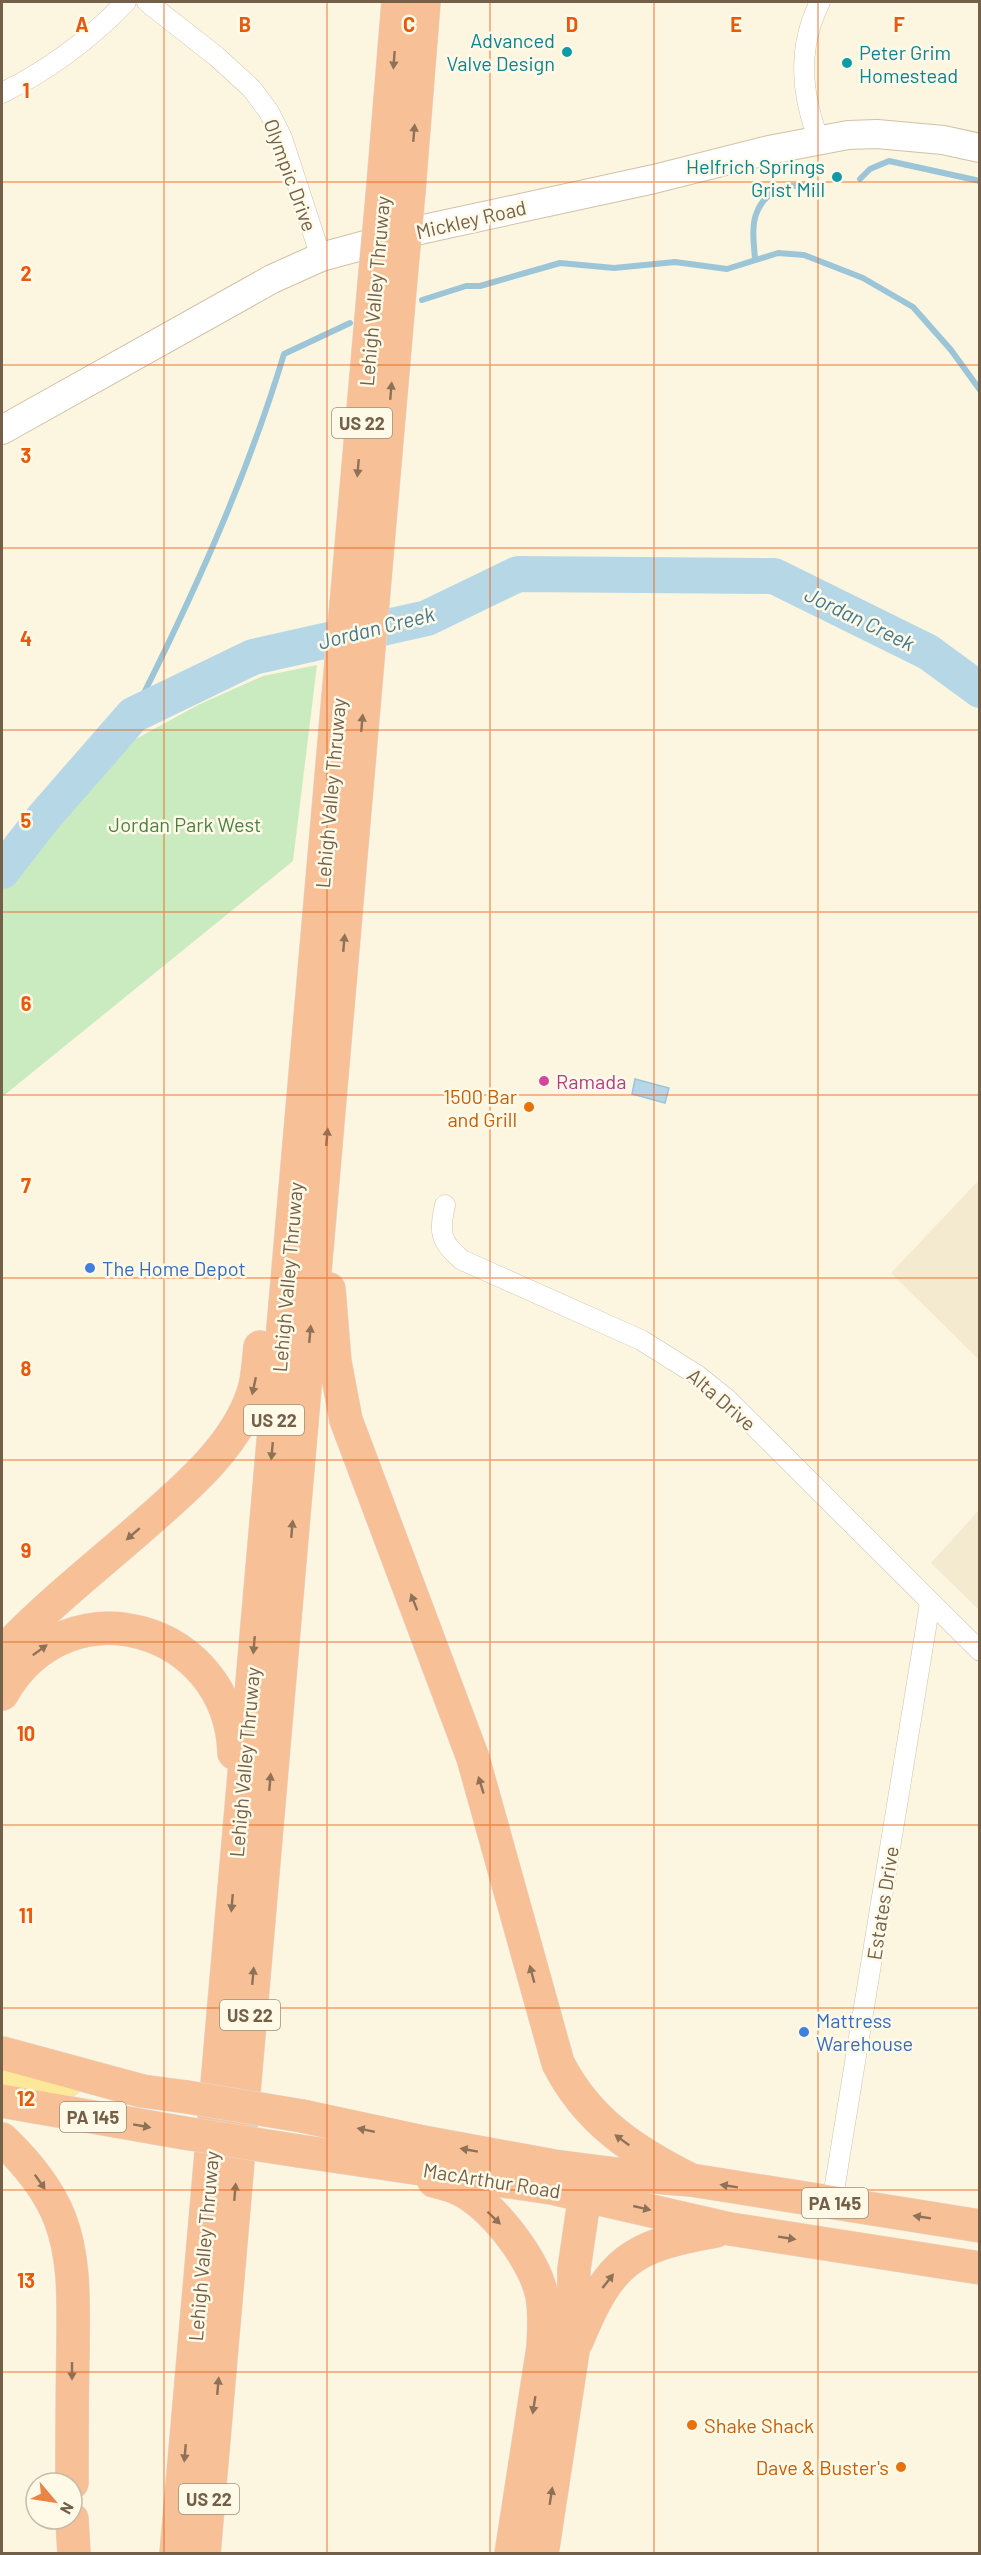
<svg xmlns="http://www.w3.org/2000/svg" width="981" height="2555" viewBox="0 0 981 2555" font-family="Barlow,sans-serif">
<rect width="100%" height="100%" fill="#fcf6e1"/>
<g fill="#f4ead0">
<polygon points="979,1180 979,1360 891,1273"/>
<polygon points="979,1510 979,1610 931,1563"/>
</g>
<polygon fill="#caeac0" points="317,665 293,861 2,1097 2,884 83,790 134,740 198,705 263,676"/>
<polygon fill="#b6d7e6" stroke="#9cc5d8" stroke-width="1.5" points="635,1079 669,1088 665,1103 632,1094"/>
<g fill="none" stroke-linecap="round" stroke-linejoin="round">
<g stroke="#9cc5d8" stroke-width="6">
<polyline points="860,179 870,169 889,161 980,181"/>
<path d="M 755,259 C 754,245 751,225 757,212 C 767,187 794,182 817,188"/>
<polyline points="422,300 466,286 480,286 560,263 614,268 675,262 727,269 778,253 804,255 863,278 913,307 951,350 980,390"/>
<path d="M 133,715 C 192,598 246,480 284,354 L 350,323"/>
</g>
<polyline stroke="#b6d7e6" stroke-width="36" points="2,871 44,817 133,715 253,657 427,618 518,574 774,576 928,652 980,690"/>
<g stroke="#d0c2ab" stroke-width="21">
<g id="street">
<polyline points="147,2 216,56 252,89 269,112 282,138 321,257"/>
<path d="M 2,93 C 49,70 89,40 126,2"/>
<path d="M 819,141 C 801,93 797,48 820,2"/>
<path d="M 445,1205 C 439,1233 440,1242 462,1260 L 641,1340 L 697,1375 L 727,1399 L 980,1651"/>
<polyline points="832,2203 930,1603"/>
</g>
</g>
<g stroke="#d1c0a6" stroke-width="30">
<polyline id="secondary" points="2,430 272,279 321,257 424,229 654,179 769,150 848,135 877,134 943,140 980,148"/>
</g>
<g stroke="#e0dcd7" stroke-width="33">
<polyline id="primary" points="2,2073 67,2081"/>
</g>
<g stroke="#e0dcd7" stroke-width="34">
<g id="highway">
<polyline points="409,191 424,2"/>
<polyline points="382,197 398,2"/>
<path d="M 329,1289 L 335,1362 L 346,1420 L 473,1758 L 558,2063 C 587,2121 635,2152 691,2180"/>
<path d="M 2,1653 C 43,1609 91,1571 137,1531 C 180,1493 235,1449 253,1393 C 258,1379 258,1362 260,1347"/>
<path d="M 2,1694 C 68,1578 230,1627 234,1753"/>
<polyline points="2,2053 142,2091 187,2097"/>
<polyline points="2,2101 184,2133"/>
<polyline points="302,2116 423,2142 554,2166 616,2174 691,2180 980,2226"/>
<path d="M 2,2139 C 26,2162 48,2188 60,2219 C 76,2261 73,2307 73,2351 C 72,2395 72,2439 72,2483"/>
<polyline points="299,2151 551,2188 730,2229 980,2268"/>
<path d="M 434,2181 C 442,2183 450,2185 457,2188 C 491,2202 535,2260 542,2296 C 545,2313 544,2330 543,2347 L 511,2554"/>
<path d="M 577,2341 C 610,2260 631,2246 716,2231"/>
<polyline points="72,2519 74,2554"/>
<polyline points="176,2554 374,284"/>
<polyline points="204,2554 401,278"/>
<polyline points="542,2554 573,2351 574,2269 588,2174"/>
</g>
</g>
<use href="#street" stroke="#fff" stroke-width="20"/>
<use href="#secondary" stroke="#fff" stroke-width="28"/>
<use href="#primary" stroke="#fce898" stroke-width="32"/>
<use href="#highway" stroke="#f8c097" stroke-width="33"/>
<g stroke="#e0dcd7" stroke-width="34" stroke-linecap="butt">
<g id="highway-bridge">
<polyline points="401,278 409,191"/>
<polyline points="374,284 382,197"/>
<polyline points="187,2097 302,2116"/>
<polyline points="184,2133 299,2151"/>
</g>
</g>
<use href="#highway-bridge" stroke="#f8c097" stroke-width="33"/>
</g>
<defs><path id="oneway-solid" d="M-6-.8H1V-3.2L6.5 0L1 3.2V.8H-6Z" transform="scale(1.5)"/></defs>
<g fill="#8e7258">
<use href="#oneway-solid" transform="translate(394 60) rotate(94)"/>
<use href="#oneway-solid" transform="translate(414 133) rotate(-85)"/>
<use href="#oneway-solid" transform="translate(391 391) rotate(-85)"/>
<use href="#oneway-solid" transform="translate(358 468) rotate(95)"/>
<use href="#oneway-solid" transform="translate(362 723) rotate(-85)"/>
<use href="#oneway-solid" transform="translate(344 943) rotate(-85)"/>
<use href="#oneway-solid" transform="translate(327 1137) rotate(-85)"/>
<use href="#oneway-solid" transform="translate(310 1334) rotate(-85)"/>
<use href="#oneway-solid" transform="translate(254 1386) rotate(102)"/>
<use href="#oneway-solid" transform="translate(272 1451) rotate(95)"/>
<use href="#oneway-solid" transform="translate(292 1529) rotate(-85)"/>
<use href="#oneway-solid" transform="translate(133 1534) rotate(139)"/>
<use href="#oneway-solid" transform="translate(414 1602) rotate(-111)"/>
<use href="#oneway-solid" transform="translate(254 1645) rotate(95)"/>
<use href="#oneway-solid" transform="translate(40 1650) rotate(-36)"/>
<use href="#oneway-solid" transform="translate(270 1782) rotate(-85)"/>
<use href="#oneway-solid" transform="translate(481 1785) rotate(-107)"/>
<use href="#oneway-solid" transform="translate(232 1903) rotate(95)"/>
<use href="#oneway-solid" transform="translate(532 1974) rotate(-105)"/>
<use href="#oneway-solid" transform="translate(253 1976) rotate(-85)"/>
<use href="#oneway-solid" transform="translate(142 2126) rotate(10)"/>
<use href="#oneway-solid" transform="translate(366 2130) rotate(-168)"/>
<use href="#oneway-solid" transform="translate(622 2140) rotate(-144)"/>
<use href="#oneway-solid" transform="translate(469 2150) rotate(-170)"/>
<use href="#oneway-solid" transform="translate(40 2182) rotate(55)"/>
<use href="#oneway-solid" transform="translate(729 2186) rotate(-171)"/>
<use href="#oneway-solid" transform="translate(235 2192) rotate(-85)"/>
<use href="#oneway-solid" transform="translate(642 2208) rotate(13)"/>
<use href="#oneway-solid" transform="translate(922 2217) rotate(-171)"/>
<use href="#oneway-solid" transform="translate(494 2218) rotate(44)"/>
<use href="#oneway-solid" transform="translate(787 2238) rotate(9)"/>
<use href="#oneway-solid" transform="translate(608 2281) rotate(-52)"/>
<use href="#oneway-solid" transform="translate(72 2371) rotate(90)"/>
<use href="#oneway-solid" transform="translate(218 2386) rotate(-85)"/>
<use href="#oneway-solid" transform="translate(534 2405) rotate(99)"/>
<use href="#oneway-solid" transform="translate(185 2453) rotate(95)"/>
<use href="#oneway-solid" transform="translate(551 2496) rotate(-81)"/>
</g>
<path fill="none" stroke="#e8590c" stroke-width="1.5" stroke-opacity="0.55" d="M 164,2 L 164,2554M 327,2 L 327,2554M 490,2 L 490,2554M 654,2 L 654,2554M 818,2 L 818,2554M 2,182 L 980,182M 2,365 L 980,365M 2,548 L 980,548M 2,730 L 980,730M 2,912 L 980,912M 2,1095 L 980,1095M 2,1278 L 980,1278M 2,1460 L 980,1460M 2,1642 L 980,1642M 2,1825 L 980,1825M 2,2008 L 980,2008M 2,2190 L 980,2190M 2,2372 L 980,2372"/>
<g fill="#0f9aa8" stroke="#fffae8" stroke-width="2">
<circle cx="567" cy="52" r="6"/>
<circle cx="847" cy="63" r="6"/>
<circle cx="837" cy="177" r="6"/>
</g>
<circle fill="#d1479c" stroke="#fffae8" stroke-width="2" cx="544" cy="1081" r="6"/>
<g fill="#e8710a" stroke="#fffae8" stroke-width="2">
<circle cx="529" cy="1107" r="6"/>
<circle cx="692" cy="2425" r="6"/>
<circle cx="901" cy="2467" r="6"/>
</g>
<g fill="#3f7fe0" stroke="#fffae8" stroke-width="2">
<circle cx="90" cy="1268" r="6"/>
<circle cx="804" cy="2032" r="6"/>
</g>
<g text-anchor="middle" dominant-baseline="central" stroke-width="5" stroke-linejoin="round" paint-order="stroke">
<g fill="#fffae8" stroke="#9e8e78" stroke-width="1.5">
<rect x="332" y="408" width="60" height="30" rx="4.5"/>
<rect x="244" y="1405" width="60" height="30" rx="4.5"/>
<rect x="220" y="2000" width="60" height="30" rx="4.5"/>
<rect x="60" y="2102" width="66" height="30" rx="4.5"/>
<rect x="802" y="2188" width="66" height="30" rx="4.5"/>
<rect x="179" y="2484" width="60" height="30" rx="4.5"/>
</g>
<g font-size="18" font-weight="bold" fill="#745f48">
<text x="362" y="423">US 22</text>
<text x="274" y="1420">US 22</text>
<text x="250" y="2015">US 22</text>
<text x="93" y="2117">PA 145</text>
<text x="835" y="2203">PA 145</text>
<text x="209" y="2499">US 22</text>
</g>
<g font-size="20" fill="#0d838f" stroke="#fffae8" text-anchor="end">
<text x="555" y="40">Advanced<tspan x="555" dy="23">Valve Design</tspan></text>
<text x="859" y="52" text-anchor="start">Peter Grim<tspan x="859" dy="23">Homestead</tspan></text>
<text x="825" y="166">Helfrich Springs<tspan x="825" dy="23">Grist Mill</tspan></text>
</g>
<g font-size="20" fill="#745f48" stroke="#fffae8">
<text transform="translate(291 175) rotate(70)">Olympic Drive</text>
<text transform="translate(471 219) rotate(-13)">Mickley Road</text>
<text transform="translate(374 291) rotate(-85)">Lehigh Valley Thruway</text>
<text transform="translate(330 793) rotate(-85)">Lehigh Valley Thruway</text>
<text transform="translate(287 1277) rotate(-85)">Lehigh Valley Thruway</text>
<text transform="translate(722 1399) rotate(41)">Alta Drive</text>
<text transform="translate(244 1762) rotate(-85)">Lehigh Valley Thruway</text>
<text transform="translate(882 1903) rotate(-81)">Estates Drive</text>
<text transform="translate(492 2180) rotate(9)">MacArthur Road</text>
<text transform="translate(203 2246) rotate(-85)">Lehigh Valley Thruway</text>
</g>
<g font-size="20" fill="#4a8042" stroke="#fffae8">
<text x="185" y="824">Jordan Park West</text>
</g>
<g font-size="20" fill="#b23c85" stroke="#fffae8" text-anchor="start">
<text x="556" y="1081">Ramada</text>
</g>
<g font-size="20" fill="#c56008" stroke="#fffae8" text-anchor="end">
<text x="517" y="1096">1500 Bar<tspan x="517" dy="23">and Grill</tspan></text>
<text x="704" y="2425" text-anchor="start">Shake Shack</text>
<text x="889" y="2467">Dave &amp; Buster's</text>
</g>
<g font-size="20" fill="#366cbe" stroke="#fffae8" text-anchor="start">
<text x="102" y="1268">The Home Depot</text>
<text x="816" y="2020">Mattress<tspan x="816" dy="23">Warehouse</tspan></text>
</g>
<g font-size="21" font-style="italic" fill="#44768f" stroke="#fffae8">
<text transform="translate(860 618) rotate(26)">Jordan Creek</text>
<text transform="translate(376 627) rotate(-14)">Jordan Creek</text>
</g>
</g>
<g font-size="20" text-anchor="middle" font-weight="bold" fill="#e8590c" stroke="#fffae8" stroke-width="5" stroke-linejoin="round" paint-order="stroke">
<text x="82" y="32">A</text>
<text x="245" y="32">B</text>
<text x="409" y="32">C</text>
<text x="572" y="32">D</text>
<text x="736" y="32">E</text>
<text x="899" y="32">F</text>
<text x="26" y="98">1</text>
<text x="26" y="281">2</text>
<text x="26" y="463">3</text>
<text x="26" y="646">4</text>
<text x="26" y="828">5</text>
<text x="26" y="1011">6</text>
<text x="26" y="1193">7</text>
<text x="26" y="1376">8</text>
<text x="26" y="1558">9</text>
<text x="26" y="1741">10</text>
<text x="26" y="1923">11</text>
<text x="26" y="2106">12</text>
<text x="26" y="2288">13</text>
</g>
<rect width="981" height="2555" fill="none" stroke="#745f48" stroke-width="6"/>
<g transform="translate(54 2501) rotate(119)"><circle r="28" fill="#fffae8" stroke="#c7bca8" stroke-width="1.5"/>
<path d="M0-4.5L10 22L0 15L-10 22Z" fill="#e98444"/>
<text y="-9" font-size="16" font-weight="bold" text-anchor="middle" fill="#745f48">N</text>
</g>
</svg>
